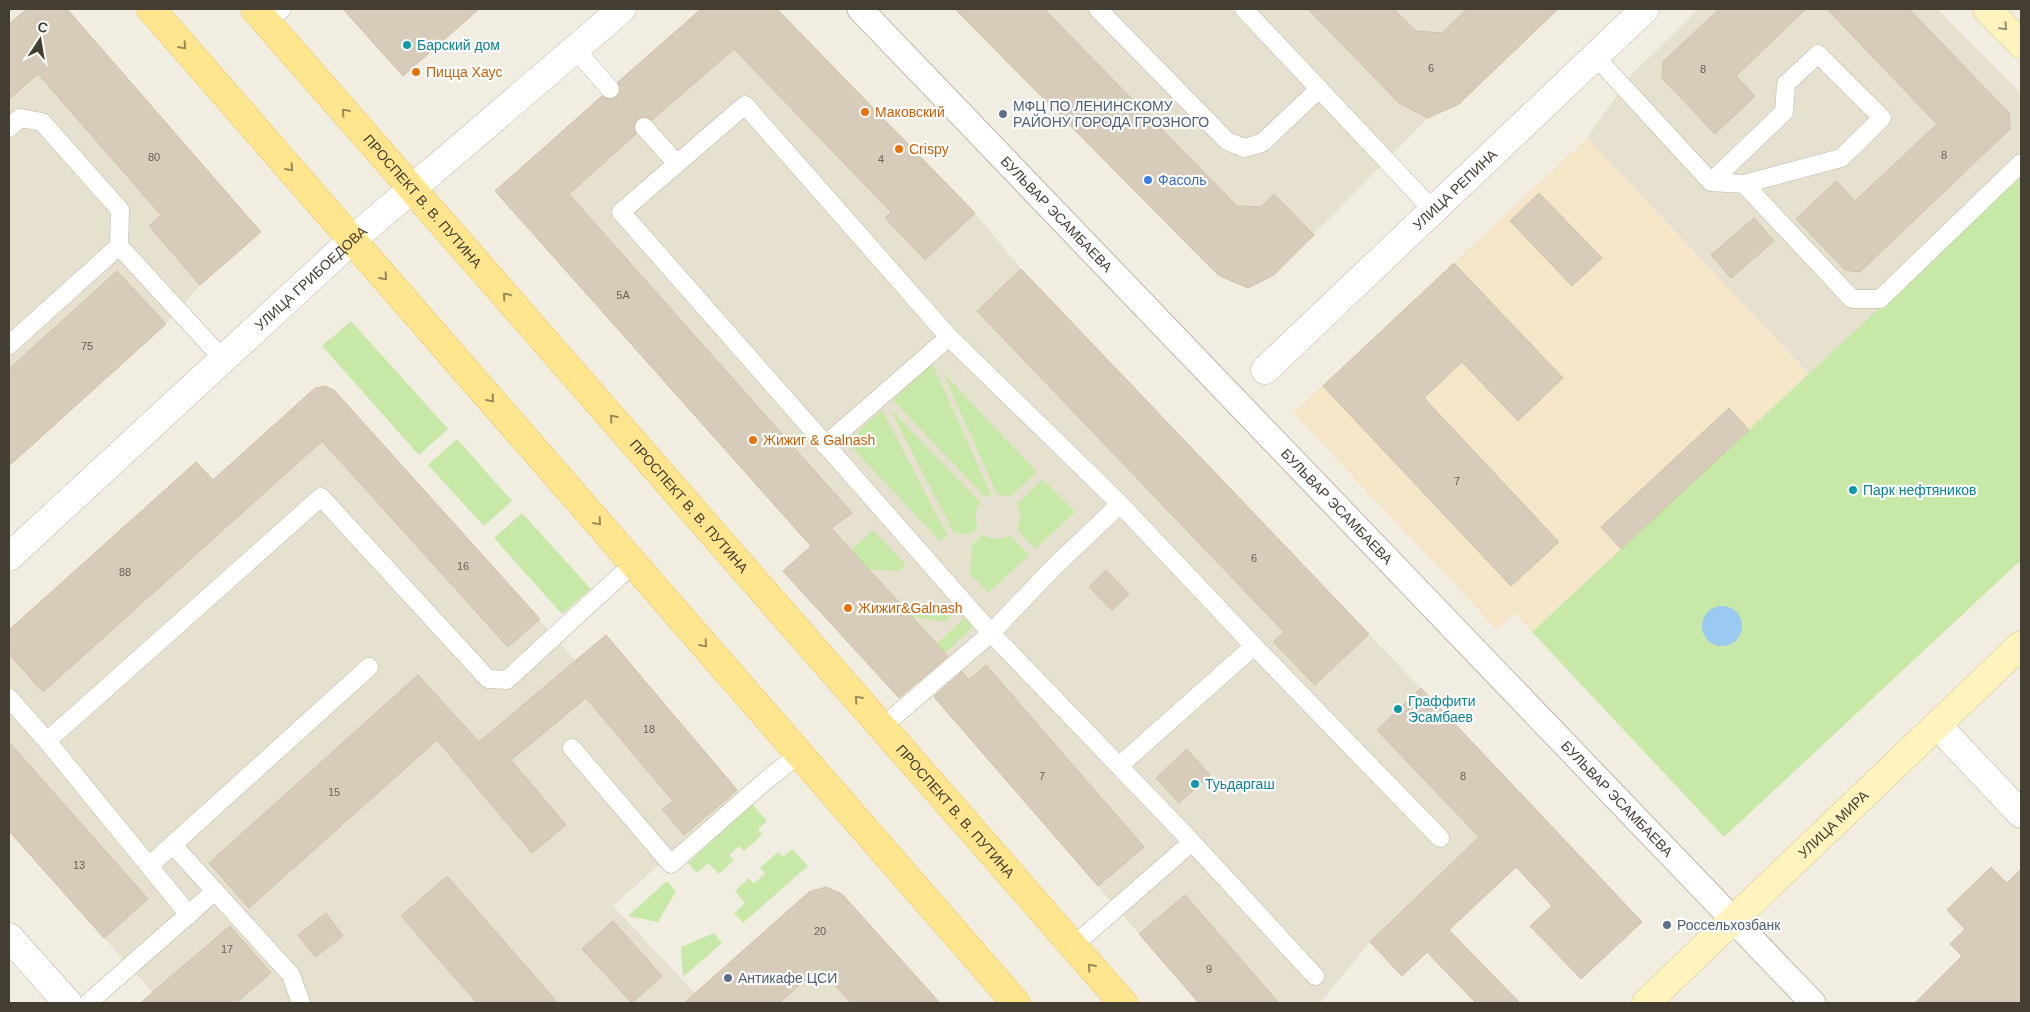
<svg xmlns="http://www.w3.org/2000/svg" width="2030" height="1012" viewBox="0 0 2030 1012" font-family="Helvetica,sans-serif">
<rect width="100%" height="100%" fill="#f1ede1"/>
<g fill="#e6e0cf">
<polygon points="27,9 67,9 261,232 200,285 166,324 9,466 9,24"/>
<polygon points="701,9 777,9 975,213 1021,269 1549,823 1505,864 1461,854 1370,942 1320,1003 1199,1003 940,704 812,548 495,191"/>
<polygon points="955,9 1558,9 1459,104 1428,118 1274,275 1248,288 1218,275"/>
<polygon points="1699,9 1937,9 2021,94 2021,176 1809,374 1587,138 1632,74"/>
<polygon points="325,386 334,390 575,660 606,635 740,792 613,906 695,993 809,892 826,887 842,894 940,1003 162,1003 9,831 9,630 196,462 213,480 315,388"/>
</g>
<polygon fill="#f5e6ca" points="1587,138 1809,374 1532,632 1514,613 1497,630 1293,413"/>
<g fill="#c8e8a8">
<polygon points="2021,176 2021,560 1724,837 1532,632"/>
<polygon points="351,321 448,429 419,455 322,346"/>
<polygon points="932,363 991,495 985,497 893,400"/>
<polygon points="943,373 1037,472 1010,497 997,494"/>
<path d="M 890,409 L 980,502 C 975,512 974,518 978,528 L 970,535 L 954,533 Z"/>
<polygon points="882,410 947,535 940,541 847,442"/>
<polygon points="457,439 512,501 484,526 428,465"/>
<polygon points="1043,479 1075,512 1035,549 1017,529 1021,517 1017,504"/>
<polygon points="522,513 591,589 562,614 494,538"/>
<polygon points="873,530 906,565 899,571 832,568"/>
<path d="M 983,535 C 993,540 1000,540 1010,536 L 1029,555 L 988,593 L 970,573 L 972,545 Z"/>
<polygon points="904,603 942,605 952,615 945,622 894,614"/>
<polygon points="966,617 974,626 919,677 910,668"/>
<polygon points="752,804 767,821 758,829 762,835 744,851 739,846 729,855 734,860 719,874 708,863 697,873 688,863"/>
<polygon points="792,849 808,866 743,923 734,913 745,903 735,891 749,878 754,883 765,874 760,868 778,852 783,857"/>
<polygon points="667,881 676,891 658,922 628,916"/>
<polygon points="714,933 722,943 683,977 681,947"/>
</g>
<circle fill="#9ac9f2" cx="1722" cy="626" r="20"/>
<g fill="#d6ccb9" stroke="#cec2aa">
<polygon points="27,9 67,9 261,232 200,285 149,226 161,215 38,74 9,99 9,24"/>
<polygon points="343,9 479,9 403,76"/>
<polygon points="701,9 777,9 975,213 925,260 885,218 891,212 734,49 652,120 642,117 637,119 634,129 636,134 569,194 852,513 831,528 948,656 899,698 783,571 811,546 495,191 602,96 612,99 617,97 620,87 618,82"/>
<polygon points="955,9 1044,9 1237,206 1261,207 1274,194 1314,235 1274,275 1248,288 1218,275"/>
<polygon points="1308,9 1394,9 1416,31 1442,33 1467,9 1558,9 1459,104 1428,118 1399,103"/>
<polygon points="1719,9 1806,9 1736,76 1755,96 1715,134 1662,78 1663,62"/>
<polygon points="1827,9 1909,9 2009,113 2010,129 1860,272 1845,270 1796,219 1836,181 1855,201 1937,124"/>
<polygon points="1539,193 1602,258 1572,286 1510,221"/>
<polygon points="1754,218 1774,241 1731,278 1711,255"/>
<polygon points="1454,263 1563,378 1518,421 1462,362 1424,398 1559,542 1511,586 1323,386"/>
<polygon points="1021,269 1369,634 1315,685 1273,642 1284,632 977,311"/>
<polygon points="117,271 166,324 9,466 9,369"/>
<polygon points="325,386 334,390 540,619 508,647 322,441 43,692 9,654 9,630 196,462 213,480 315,388"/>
<polygon points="1729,408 1749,430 1621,549 1601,527"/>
<polygon points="1106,570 1129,594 1112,610 1089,587"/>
<polygon points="606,635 737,790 684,835 662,809 673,801 586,698 511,760 566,825 532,853 437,740 249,908 209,863 418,675 479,742"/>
<polygon points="986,665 1144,847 1098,886 934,697 962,672 969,680"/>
<polygon points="1421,688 1642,922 1581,979 1530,926 1552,906 1516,867 1449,930 1520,1003 1476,1003 1427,952 1402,976 1370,942 1479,837 1377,730"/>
<polygon points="9,742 148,899 104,938 9,831"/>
<polygon points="1187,749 1210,775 1179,803 1156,778"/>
<polygon points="1991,867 2007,883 2021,869 2021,1003 1915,1003 1962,956 1950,944 1965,929 1947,910"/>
<polygon points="447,876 558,1003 477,1003 401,916"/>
<polygon points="826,887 842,894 940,1003 851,1003 819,968 779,1003 684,1003 809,892"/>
<polygon points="1185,895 1279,1003 1199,1003 1139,934"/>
<polygon points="326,913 343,936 315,957 298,935"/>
<polygon points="613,921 662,976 632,1003 582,949"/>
<polygon points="230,926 271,973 236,1003 140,1003"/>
</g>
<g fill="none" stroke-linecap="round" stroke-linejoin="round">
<g stroke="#bdb6a4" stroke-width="19">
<g id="service">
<polyline points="1098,9 1227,141 1244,148 1262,143 1319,89"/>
<polyline points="1244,9 1433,210"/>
<polyline points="267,22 282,9"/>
<polyline points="575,49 610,89"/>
<polyline points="1595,56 1711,182 1744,184 1852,299 1880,299 2021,163"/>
<polyline points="644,127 677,164"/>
<polyline points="9,128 20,118 42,122 120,210 119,246 223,359"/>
<polyline points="1711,182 1784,112 1786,84 1818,54 1882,118 1841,158 1744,184"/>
<polyline points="949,337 1120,504 1254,646 1119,766 991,633 1051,570 1120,504"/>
<polyline points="9,345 119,246"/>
<polyline points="825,445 949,337 745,105 621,212 991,633 882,727"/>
<polyline points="1254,646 1440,838"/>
<polyline points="9,698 47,741 189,915"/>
<polyline points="47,741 321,497 488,679 507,680 634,563"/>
<polyline points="572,748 671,864 763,783 799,754"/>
<polyline points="1119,766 1192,842 1315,976"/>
<polyline points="173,845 291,975 301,1003"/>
<polyline points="149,866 369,667"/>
<polyline points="1073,946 1192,842"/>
<polyline points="88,1003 214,892"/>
</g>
</g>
<g stroke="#bdb6a4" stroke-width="27">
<g id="pedestrian">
<path id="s1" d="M 860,9 L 1813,1003"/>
</g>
</g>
<g stroke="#bdb6a4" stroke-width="29">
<g id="minor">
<path id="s2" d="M 1265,370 L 1645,9"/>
<path id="s3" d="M 9,557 L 352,240 L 622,9"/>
<polyline points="1937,725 2021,814"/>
<polyline points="9,937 68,1003"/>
</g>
</g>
<g stroke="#d3c58f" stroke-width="29">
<g id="secondary">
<polyline points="1987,9 2021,44"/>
<path id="s4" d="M 1646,1003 L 2021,645"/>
</g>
</g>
<g stroke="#e7c45a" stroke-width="29">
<g id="primary">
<polyline points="151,9 1016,1003"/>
<path id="s5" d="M 255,9 L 1123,1003"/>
</g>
</g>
<use href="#service" stroke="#fff" stroke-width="18"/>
<use href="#pedestrian" stroke="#fff" stroke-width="25"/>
<use href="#minor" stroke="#fff" stroke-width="28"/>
<use href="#secondary" stroke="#fff3be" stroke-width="28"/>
<use href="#primary" stroke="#ffe58d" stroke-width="28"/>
</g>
<defs><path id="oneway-chevron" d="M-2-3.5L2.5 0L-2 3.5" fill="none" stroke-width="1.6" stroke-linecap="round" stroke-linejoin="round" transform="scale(1.25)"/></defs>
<use stroke="#988f71" href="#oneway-chevron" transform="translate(2004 27) rotate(47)"/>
<g stroke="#98895b">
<use href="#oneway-chevron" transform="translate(183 46) rotate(49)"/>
<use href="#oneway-chevron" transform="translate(345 112) rotate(-131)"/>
<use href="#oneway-chevron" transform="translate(290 168) rotate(49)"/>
<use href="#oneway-chevron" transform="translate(384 277) rotate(49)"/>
<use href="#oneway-chevron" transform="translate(506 296) rotate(-131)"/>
<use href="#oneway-chevron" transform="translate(491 399) rotate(49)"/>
<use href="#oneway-chevron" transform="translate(613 418) rotate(-131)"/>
<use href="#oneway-chevron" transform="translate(598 522) rotate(49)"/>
<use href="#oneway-chevron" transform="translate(704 644) rotate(49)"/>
<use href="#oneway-chevron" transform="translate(858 699) rotate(-131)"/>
<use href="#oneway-chevron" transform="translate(1091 967) rotate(-131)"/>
</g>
<g fill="#0f9aa8" stroke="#fff" stroke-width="2">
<circle cx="407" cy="45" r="5"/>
<circle cx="1853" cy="490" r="5"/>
<circle cx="1398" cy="709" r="5"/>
<circle cx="1195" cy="784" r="5"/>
</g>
<g fill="#e8710a" stroke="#fff" stroke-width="2">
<circle cx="416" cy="72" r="5"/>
<circle cx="865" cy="112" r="5"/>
<circle cx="899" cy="149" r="5"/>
<circle cx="753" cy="440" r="5"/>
<circle cx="848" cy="608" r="5"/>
</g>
<g fill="#5c6f8a" stroke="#fff" stroke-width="2">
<circle cx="1003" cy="114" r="5"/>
<circle cx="1667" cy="925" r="5"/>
<circle cx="728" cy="978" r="5"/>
</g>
<circle fill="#3f7fe0" stroke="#fff" stroke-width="2" cx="1148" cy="180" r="5"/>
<g text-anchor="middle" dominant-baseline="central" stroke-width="4.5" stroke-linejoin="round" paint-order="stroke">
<g font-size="11" fill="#686154">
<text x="1431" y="68">6</text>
<text x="1703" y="69">8</text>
<text x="1944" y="155">8</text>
<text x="154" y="157">80</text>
<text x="881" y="159">4</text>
<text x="623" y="295">5А</text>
<text x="87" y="346">75</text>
<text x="1457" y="481">7</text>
<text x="1254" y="558">6</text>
<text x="463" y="566">16</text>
<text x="125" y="572">88</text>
<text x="649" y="729">18</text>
<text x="1042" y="776">7</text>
<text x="1463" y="776">8</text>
<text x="334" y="792">15</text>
<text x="79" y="865">13</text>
<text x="820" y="931">20</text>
<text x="227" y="949">17</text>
<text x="1209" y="969">9</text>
</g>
<g font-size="14" fill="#0d838f" stroke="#fff" text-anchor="start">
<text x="417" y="45">Барский дом</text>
<text x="1863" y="490">Парк нефтяников</text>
<text x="1408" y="701">Граффити<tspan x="1408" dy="16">Эсамбаев</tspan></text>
<text x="1205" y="784">Туьдаргаш</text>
</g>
<g font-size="14" fill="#c56008" stroke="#fff" text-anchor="start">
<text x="426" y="72">Пицца Хаус</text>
<text x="875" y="112">Маковский</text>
<text x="909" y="149">Crispy</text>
<text x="763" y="440">Жижиг &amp; Galnash</text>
<text x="858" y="608">Жижиг&amp;Galnash</text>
</g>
<g font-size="14" fill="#4e5e75" stroke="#fff" text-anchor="start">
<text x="1013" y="106">МФЦ ПО ЛЕНИНСКОМУ<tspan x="1013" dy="16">РАЙОНУ ГОРОДА ГРОЗНОГО</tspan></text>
<text x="1677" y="925">Россельхозбанк</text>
<text x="738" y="978">Антикафе ЦСИ</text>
</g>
<g font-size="14" fill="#366cbe" stroke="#fff" text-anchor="start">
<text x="1158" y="180">Фасоль</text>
</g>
<g font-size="14" fill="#433d32" stroke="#fff">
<text stroke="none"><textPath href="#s2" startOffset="262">УЛИЦА РЕПИНА</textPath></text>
<text stroke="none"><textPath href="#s5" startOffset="255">ПРОСПЕКТ В. В. ПУТИНА</textPath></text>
<text stroke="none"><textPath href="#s1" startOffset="284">БУЛЬВАР ЭСАМБАЕВА</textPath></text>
<text stroke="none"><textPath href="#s3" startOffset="411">УЛИЦА ГРИБОЕДОВА</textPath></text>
<text stroke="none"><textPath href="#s5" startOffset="660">ПРОСПЕКТ В. В. ПУТИНА</textPath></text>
<text stroke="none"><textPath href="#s1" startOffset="689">БУЛЬВАР ЭСАМБАЕВА</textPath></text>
<text stroke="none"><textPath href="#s1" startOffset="1094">БУЛЬВАР ЭСАМБАЕВА</textPath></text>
<text stroke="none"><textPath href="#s5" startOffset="1065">ПРОСПЕКТ В. В. ПУТИНА</textPath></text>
<text stroke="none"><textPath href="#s4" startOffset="259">УЛИЦА МИРА</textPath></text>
</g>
</g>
<rect width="2030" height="1012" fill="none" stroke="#433d32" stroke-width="20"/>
<g transform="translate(40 40) rotate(12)" stroke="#ffffff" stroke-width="4" paint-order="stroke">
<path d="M0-4L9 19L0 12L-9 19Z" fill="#433d32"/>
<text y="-8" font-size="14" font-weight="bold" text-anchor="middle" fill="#433d32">С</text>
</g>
</svg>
